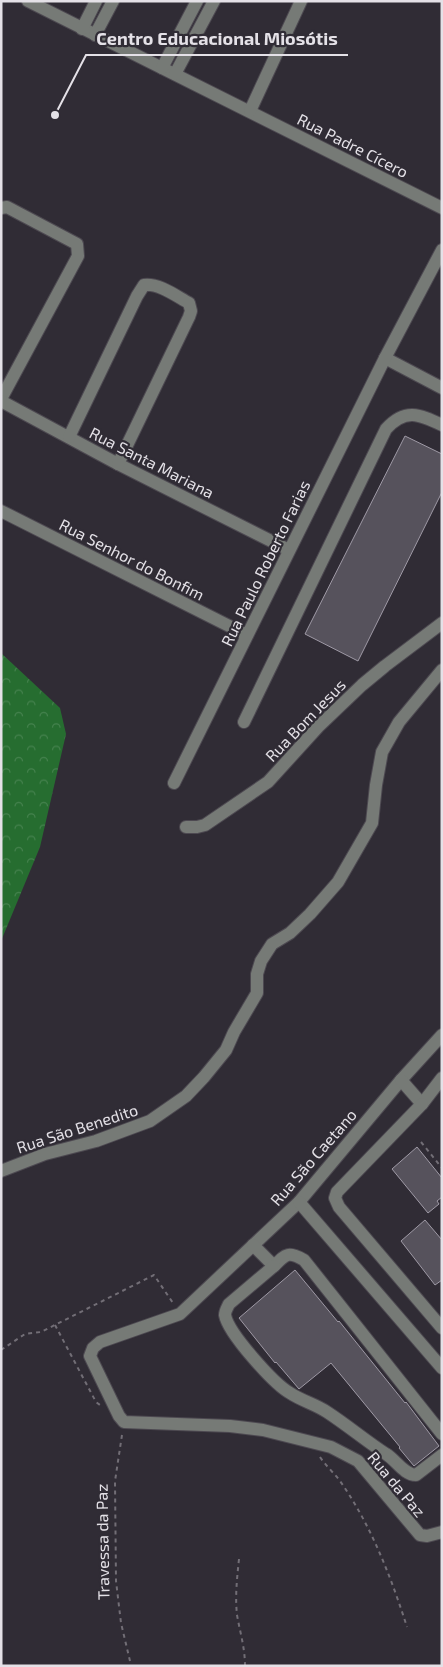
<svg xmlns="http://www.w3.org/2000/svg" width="443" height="1667" viewBox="0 0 443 1667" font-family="'Exo 2',sans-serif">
<defs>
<pattern id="forest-crowns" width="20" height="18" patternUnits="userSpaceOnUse" patternTransform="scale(1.25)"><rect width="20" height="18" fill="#266d30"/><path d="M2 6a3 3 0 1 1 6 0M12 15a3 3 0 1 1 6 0" fill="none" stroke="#45824e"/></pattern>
</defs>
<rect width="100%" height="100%" fill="#302c35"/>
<polygon fill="url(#forest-crowns)" points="1,653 60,708 66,734 40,847 1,941"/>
<g fill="#56525c" stroke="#9f9aa6">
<polygon points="405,436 442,454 442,492 358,661 305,634"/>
<polygon points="417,1147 442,1178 442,1197 437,1201 439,1204 428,1213 392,1169"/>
<polygon points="425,1220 442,1240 442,1280 435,1285 401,1241"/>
<polygon points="295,1270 338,1322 339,1321 405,1403 406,1402 439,1446 414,1466 399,1448 400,1447 331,1363 299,1389 276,1362 275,1363 239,1318"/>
</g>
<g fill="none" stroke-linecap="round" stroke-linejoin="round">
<g stroke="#4d4951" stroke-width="14">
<g id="minor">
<polyline points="28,1 442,208"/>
<polyline points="82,29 96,1"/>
<polyline points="95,35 113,1"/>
<polyline points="162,68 197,1"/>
<polyline points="175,74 214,1"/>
<polyline points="250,111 301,1"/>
<polyline points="1,208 7,207 77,244 78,256 1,399"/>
<polyline points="385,358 442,388"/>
<polyline points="1,401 118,464 289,550"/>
<path d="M 69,437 L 137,296 L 144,285 C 159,283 176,296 189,303 L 191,311 L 189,317 L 118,464"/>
<polyline points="1,511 247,635"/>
<path d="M 244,722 L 386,429 C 405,408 419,414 442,425"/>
<polyline points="174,783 385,358 442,250"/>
<polyline points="186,827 197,827 205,825 268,782 318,727 362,685 385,666 442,623"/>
<polyline points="442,1035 401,1080 299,1202 180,1314 100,1342 93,1348 90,1356 119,1416 124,1422 230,1426 263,1430 331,1447 358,1461 420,1535 427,1536 442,1532"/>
<polyline points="401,1080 422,1104 442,1078"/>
<polyline points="422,1104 337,1192 335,1198 339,1207 442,1328"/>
<polyline points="1,1171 45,1154 96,1141 150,1121 186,1096 204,1077 226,1050 234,1032 257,993 257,974 261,961 272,944 290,933 310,914 338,882 372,823 376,785 382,752 399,722 442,670"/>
<polyline points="299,1202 442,1368"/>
<path d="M 253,1245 L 274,1266 C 286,1254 288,1251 304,1260 L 442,1434"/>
<path d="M 274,1266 L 229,1304 C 227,1308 225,1311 225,1315 C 228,1333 274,1384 290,1393 C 302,1401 315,1404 327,1412 C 347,1425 366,1441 386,1454 C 396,1460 404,1475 416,1475 L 442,1455"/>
</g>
</g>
<g stroke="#726e76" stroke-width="2" stroke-dasharray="4 4" stroke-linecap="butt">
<polyline points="421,1142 442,1168"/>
<polyline points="55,1325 96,1402 100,1405"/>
<polyline points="1,1350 25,1334 41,1332 154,1275 173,1303"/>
<polyline points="122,1435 115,1481 116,1581 121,1623 130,1661"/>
<path d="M 320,1457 C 326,1466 334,1473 340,1481 C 371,1525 391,1577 407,1627"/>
<path d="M 239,1559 C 237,1578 235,1596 237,1615 C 240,1632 245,1648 245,1666"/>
</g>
<use href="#minor" stroke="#767a76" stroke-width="12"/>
</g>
<g text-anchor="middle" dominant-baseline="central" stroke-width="4.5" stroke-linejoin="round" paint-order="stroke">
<g font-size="16" fill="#e4e1e7" stroke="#302c35">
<text transform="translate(353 145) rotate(27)">Rua Padre Cícero</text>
<text transform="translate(152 462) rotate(27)">Rua Santa Mariana</text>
<text transform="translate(132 559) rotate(27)">Rua Senhor do Bonfim</text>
<text transform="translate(265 563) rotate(-64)">Rua Paulo Roberto Farias</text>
<text transform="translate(305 720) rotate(-46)">Rua Bom Jesus</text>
<text transform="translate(77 1128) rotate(-18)">Rua São Benedito</text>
<text transform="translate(313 1157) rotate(-49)">Rua São Caetano</text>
<text transform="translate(397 1484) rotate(50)">Rua da Paz</text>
<text transform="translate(102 1542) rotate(-91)">Travessa da Paz</text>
</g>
</g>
<path fill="none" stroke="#e4e1e7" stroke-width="2" d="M55 115L86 55H348"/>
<circle fill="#e4e1e7" stroke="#302c35" stroke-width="2" cx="55" cy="115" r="5"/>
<g font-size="18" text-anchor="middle" font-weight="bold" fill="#e4e1e7" stroke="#302c35" stroke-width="4.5" stroke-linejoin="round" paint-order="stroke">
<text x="217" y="45">Centro Educacional Miosótis</text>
</g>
<rect width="443" height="1667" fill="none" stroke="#e4e1e7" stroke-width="5"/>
</svg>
